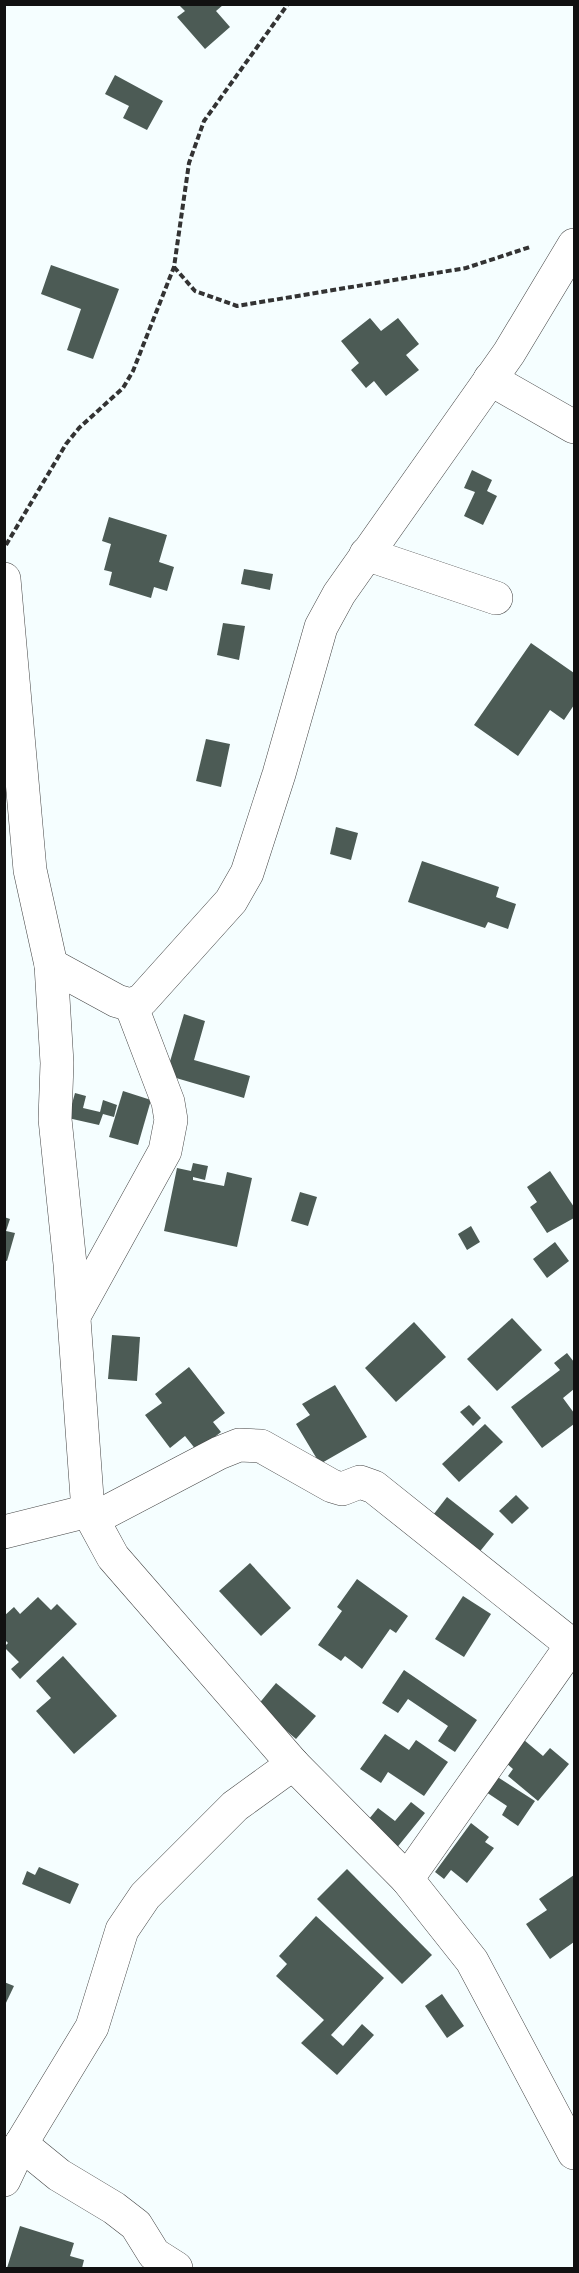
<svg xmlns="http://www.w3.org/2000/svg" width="579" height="2273" viewBox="0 0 579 2273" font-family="Literata,serif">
<rect width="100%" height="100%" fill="#f5feff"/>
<g fill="#4c5b55">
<polygon points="179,5 223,5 216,11 230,27 205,49 177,17 185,11"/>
<polygon points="115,75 163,101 147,130 123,118 129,106 105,94"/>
<polygon points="51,265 119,289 93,359 67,350 81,309 41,294"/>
<polygon points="370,318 381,331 398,318 419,344 406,355 419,370 386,396 374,381 366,388 351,370 359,363 341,341"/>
<polygon points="472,470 492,480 487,491 497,496 483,525 464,516 475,492 464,488"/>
<polygon points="109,517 167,535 159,562 174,567 167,591 154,587 151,598 109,585 112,572 104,570 111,544 102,541"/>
<polygon points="244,569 273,574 270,590 241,584"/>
<polygon points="223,623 245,626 239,660 217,655"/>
<polygon points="531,643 574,673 574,705 564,720 550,710 518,756 474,725"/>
<polygon points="206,739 230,744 221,787 196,781"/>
<polygon points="336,827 358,833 351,860 330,854"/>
<polygon points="422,861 499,887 496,897 516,904 508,929 488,922 485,928 408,902"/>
<polygon points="184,1014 205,1021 194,1060 250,1076 244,1098 166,1075"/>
<polygon points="123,1091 151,1100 138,1145 109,1137"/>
<polygon points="75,1093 86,1096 83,1108 100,1112 103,1100 117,1105 114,1117 103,1114 99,1125 68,1118"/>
<polygon points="193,1163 208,1166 205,1180 193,1177 193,1180 224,1186 227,1172 252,1178 237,1247 164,1231 177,1168 191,1171"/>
<polygon points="550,1171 574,1207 574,1218 547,1233 530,1207 537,1202 527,1187"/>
<polygon points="300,1192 317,1197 308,1226 291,1221"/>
<polygon points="4,1217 10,1219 6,1231 15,1233 7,1261 4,1260"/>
<polygon points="471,1226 480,1242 467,1250 458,1234"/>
<polygon points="555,1242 569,1261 547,1278 533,1259"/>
<polygon points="512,1318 542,1350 497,1391 467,1359"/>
<polygon points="414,1322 446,1357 396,1402 365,1368"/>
<polygon points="112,1335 140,1337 137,1381 108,1379"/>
<polygon points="567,1353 574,1362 574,1389 563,1398 574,1413 574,1424 542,1448 511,1407 560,1370 554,1363"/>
<polygon points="189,1367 225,1413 213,1422 221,1432 197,1451 185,1436 170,1448 145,1415 162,1403 155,1394"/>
<polygon points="335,1385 367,1437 320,1464 296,1424 310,1415 302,1404"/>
<polygon points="469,1405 481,1418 473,1426 460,1412"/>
<polygon points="485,1424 503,1442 459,1482 442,1464"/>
<polygon points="516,1495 529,1508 512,1524 499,1511"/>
<polygon points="447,1497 494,1534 477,1555 430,1519"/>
<polygon points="250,1563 291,1608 261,1636 219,1591"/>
<polygon points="357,1579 408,1616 396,1633 390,1629 362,1669 345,1656 341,1661 318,1645 342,1611 337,1607"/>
<polygon points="463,1596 491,1614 464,1657 435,1639"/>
<polygon points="38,1597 51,1610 57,1604 77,1624 20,1679 11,1669 19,1662 4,1647 8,1643 4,1639 4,1616 14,1607 20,1614"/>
<polygon points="63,1656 117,1716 74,1754 36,1711 51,1698 36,1681"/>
<polygon points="404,1670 477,1720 455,1752 438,1741 448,1726 408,1699 398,1713 382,1703"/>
<polygon points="276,1683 316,1716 296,1739 257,1706"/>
<polygon points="385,1734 409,1750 416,1740 448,1762 424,1796 388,1772 381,1783 360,1769"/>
<polygon points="524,1740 543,1756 550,1748 569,1764 538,1801 508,1776 513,1769 505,1762"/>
<polygon points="496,1776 535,1801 518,1826 502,1815 507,1806 486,1792"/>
<polygon points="411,1802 425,1813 395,1850 364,1825 378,1808 395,1821"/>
<polygon points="471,1823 489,1837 485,1842 494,1848 467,1883 451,1870 444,1879 435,1872"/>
<polygon points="39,1867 79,1884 70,1904 22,1884 27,1871 35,1875"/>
<polygon points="347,1869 432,1955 402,1984 317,1899"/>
<polygon points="574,1875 574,1942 550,1959 526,1924 547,1910 539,1899"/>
<polygon points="316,1916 384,1978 331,2035 343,2046 362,2024 374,2035 337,2075 301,2043 324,2020 276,1976 287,1964 279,1956"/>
<polygon points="4,1982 14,1986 4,2007"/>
<polygon points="442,1994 464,2026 447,2038 425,2006"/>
<polygon points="20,2226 74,2243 70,2256 84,2260 82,2268 7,2268"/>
</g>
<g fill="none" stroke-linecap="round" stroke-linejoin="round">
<g stroke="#444" stroke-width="34">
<g id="minor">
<polyline points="490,379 574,427"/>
<polyline points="366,554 496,598"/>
<polyline points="4,579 30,870 51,965 57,1063 55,1119 70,1264 88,1511 113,1557 293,1764 407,1879 472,1961 574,2153"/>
<polyline points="51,965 117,1001 131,1005 142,1000 231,901 247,873 279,774 321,627 339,594 509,353 574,245"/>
<polyline points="74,1316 165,1151 171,1120 168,1102 131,1005"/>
<polyline points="93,1519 219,1453 239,1445 261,1446 332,1486 342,1489 360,1482 374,1487 572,1645"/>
<polyline points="4,1532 88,1511"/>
<polyline points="407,1879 574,1642"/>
<polyline points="21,2144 59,2175 114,2208 136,2225 154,2254 176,2268"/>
<polyline points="4,2180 21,2144 92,2027 122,1930 145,1896 235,1806 293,1764"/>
</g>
</g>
<g stroke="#333" stroke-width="4" stroke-dasharray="6 3" stroke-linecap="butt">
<polyline points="174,267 195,291 237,306 466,268 530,247"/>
<polyline points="6,545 66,444 79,428 123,388 133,371 174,267 189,163 204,121 288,4"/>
</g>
<use href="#minor" stroke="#fff" stroke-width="33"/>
</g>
<rect width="579" height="2273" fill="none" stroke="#111111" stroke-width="12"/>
</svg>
